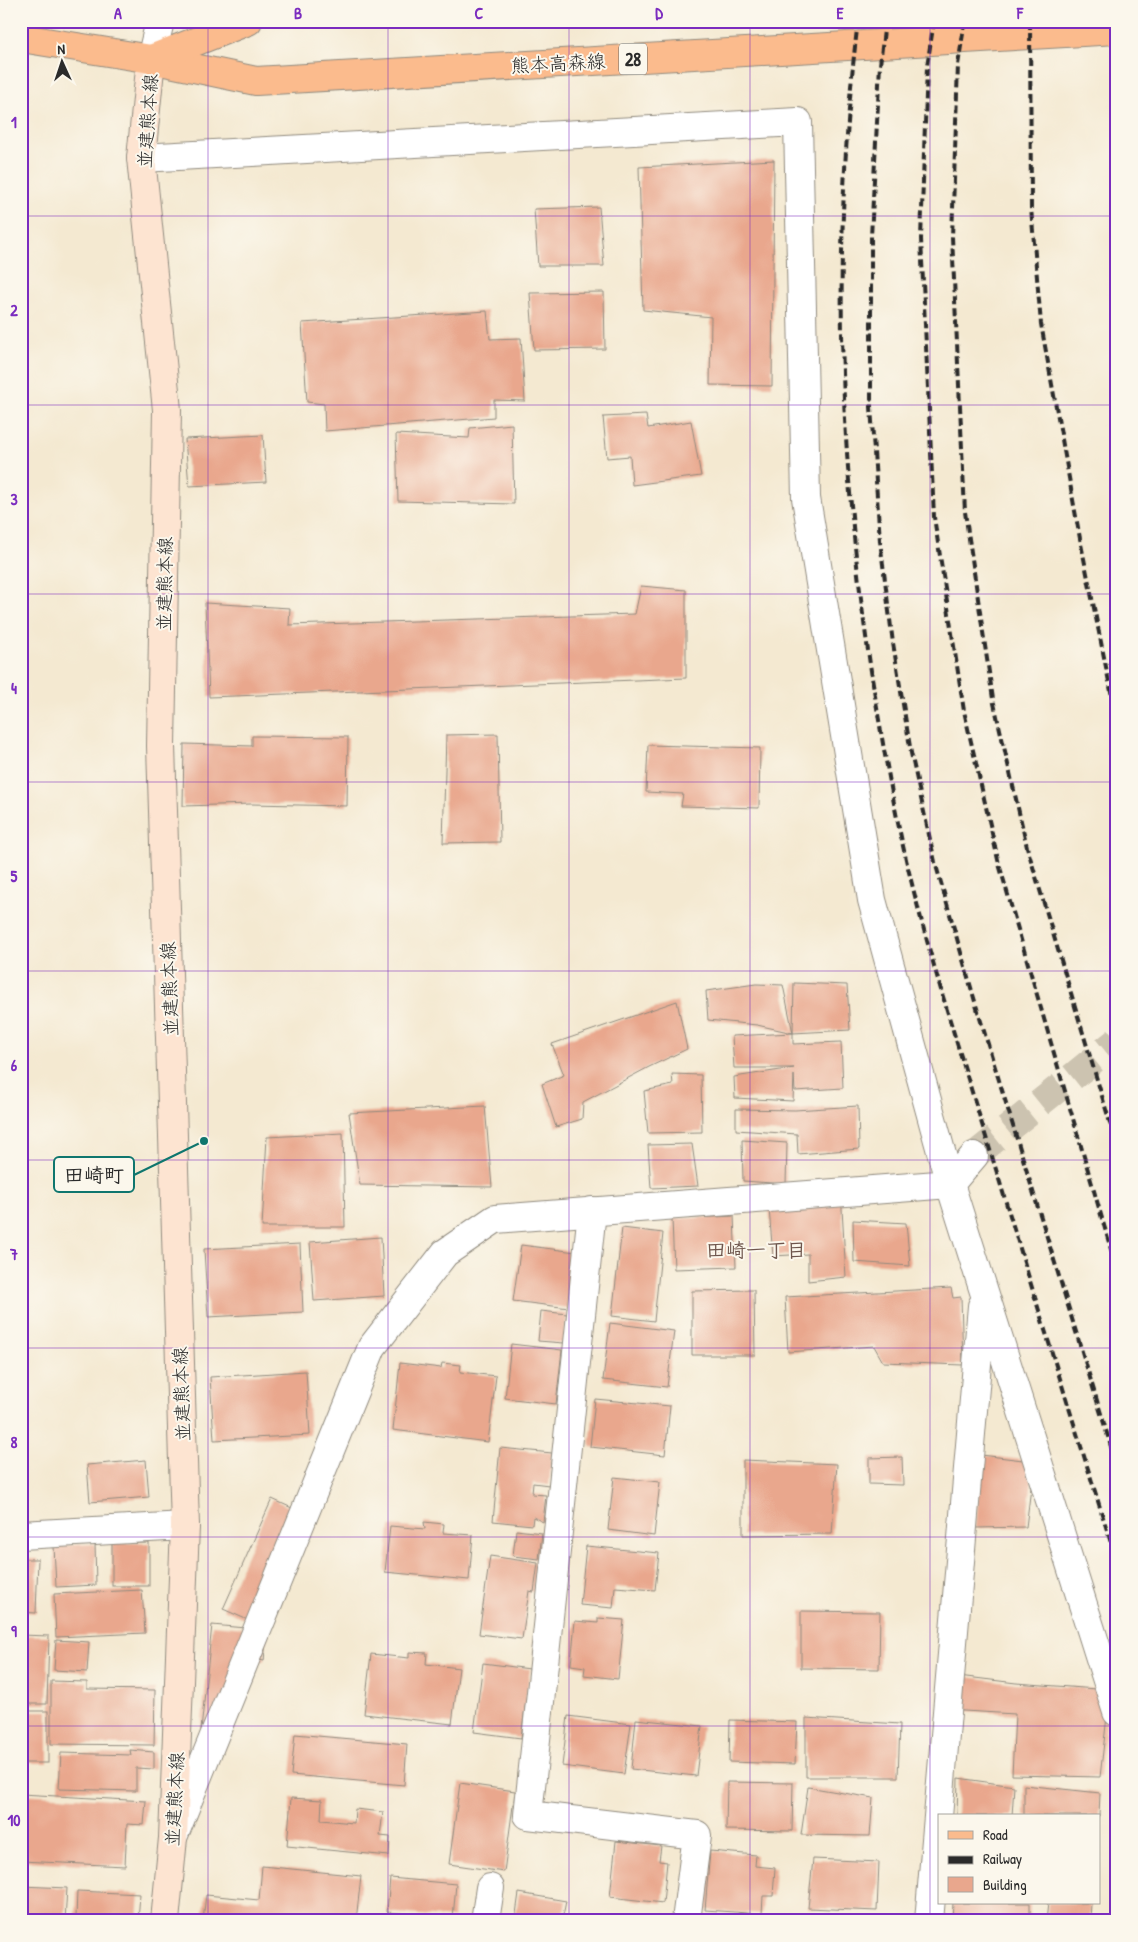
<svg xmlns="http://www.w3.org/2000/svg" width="1138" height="1942" viewBox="0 0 1138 1942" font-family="'Patrick Hand','Klee One',sans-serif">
<rect width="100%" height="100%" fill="#fbf7ec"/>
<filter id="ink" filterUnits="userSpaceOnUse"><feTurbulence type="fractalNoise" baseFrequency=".02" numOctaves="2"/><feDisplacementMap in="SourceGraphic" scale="10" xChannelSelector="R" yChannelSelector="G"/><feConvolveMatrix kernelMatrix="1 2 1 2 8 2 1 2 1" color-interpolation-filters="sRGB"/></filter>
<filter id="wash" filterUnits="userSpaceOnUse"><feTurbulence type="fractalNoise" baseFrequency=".0096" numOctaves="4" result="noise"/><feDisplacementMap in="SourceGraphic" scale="20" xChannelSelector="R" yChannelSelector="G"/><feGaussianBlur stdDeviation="1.12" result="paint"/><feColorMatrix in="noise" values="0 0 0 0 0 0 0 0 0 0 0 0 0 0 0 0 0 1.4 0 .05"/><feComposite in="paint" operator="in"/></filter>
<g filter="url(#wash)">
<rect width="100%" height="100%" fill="#f4e9d1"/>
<g id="blocks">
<g fill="#e9a78d">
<polygon points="774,160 772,386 710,385 711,317 643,310 639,167"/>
<polygon points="599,207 604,266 538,266 534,209"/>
<polygon points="604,292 605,349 534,350 530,293"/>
<polygon points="487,311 490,339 521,338 525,401 494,400 494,417 325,431 324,404 307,402 302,323"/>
<polygon points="646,415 648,428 691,421 701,476 632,485 630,456 607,458 603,417"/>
<polygon points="512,424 514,504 398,501 396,434 469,438 470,428"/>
<polygon points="263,435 266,482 189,486 185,439"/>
<polygon points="641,586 686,590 686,678 209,697 205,603 290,608 289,625 635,614"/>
<polygon points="498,734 500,842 443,843 446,735"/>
<polygon points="252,736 348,737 347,806 251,804 183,806 184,744 252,746"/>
<polygon points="648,745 760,748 759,808 681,806 683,794 646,792"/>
<polygon points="794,983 847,985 850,1030 793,1033"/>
<polygon points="756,984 783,985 793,1033 757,1025 708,1020 706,991"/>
<polygon points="677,1001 687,1049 649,1067 583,1102 582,1119 556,1127 542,1084 564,1075 552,1044"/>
<polygon points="793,1033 793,1044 841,1042 843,1088 795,1091 794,1075 793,1101 735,1098 734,1077 794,1068 734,1068 732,1036"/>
<polygon points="672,1074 701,1075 702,1132 648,1133 644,1091 673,1085"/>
<polygon points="485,1106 492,1187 360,1185 349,1113"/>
<polygon points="858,1106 859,1149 798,1154 797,1134 736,1130 736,1109 795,1110"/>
<polygon points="343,1133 345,1227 262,1227 267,1137"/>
<polygon points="742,1140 787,1143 786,1184 743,1181"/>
<polygon points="692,1144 698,1186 651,1188 648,1145"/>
<polygon points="841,1192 846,1277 808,1281 808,1254 773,1256 768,1197"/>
<polygon points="734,1216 736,1267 674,1269 672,1219"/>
<polygon points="853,1220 906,1223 910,1266 854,1262"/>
<polygon points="622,1228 663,1233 654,1321 612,1316"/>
<polygon points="381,1237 384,1296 314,1301 310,1242"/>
<polygon points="300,1244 303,1312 208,1317 204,1249"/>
<polygon points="521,1245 576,1252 569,1308 513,1301"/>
<polygon points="951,1288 953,1298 961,1297 963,1365 883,1362 874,1346 788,1352 785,1297"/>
<polygon points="754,1290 755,1355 692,1355 692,1291"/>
<polygon points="541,1311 567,1314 564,1343 538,1341"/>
<polygon points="610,1323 674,1331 667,1387 603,1380"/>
<polygon points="511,1344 562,1350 556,1404 505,1398"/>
<polygon points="400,1363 441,1368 442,1363 461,1365 460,1372 496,1376 488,1442 393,1430"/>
<polygon points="306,1371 310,1435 214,1440 210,1377"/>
<polygon points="595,1399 670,1406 665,1455 590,1447"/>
<polygon points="500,1448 552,1453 549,1485 533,1483 532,1494 546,1495 543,1522 533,1517 532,1525 493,1521"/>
<polygon points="981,1455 1023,1460 1032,1480 1026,1527 976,1528"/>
<polygon points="902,1457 903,1485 869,1484 869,1458"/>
<polygon points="146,1460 149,1497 90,1502 87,1465"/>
<polygon points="743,1460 837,1464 832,1534 743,1535"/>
<polygon points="614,1477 660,1482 654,1536 608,1530"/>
<polygon points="272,1499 292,1508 266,1628 223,1609"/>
<polygon points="424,1522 444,1524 443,1533 473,1535 469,1580 385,1572 390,1526 425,1529"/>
<polygon points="516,1530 542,1533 539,1559 513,1556"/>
<rect x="112" y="1543" width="37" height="43"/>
<polygon points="95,1544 96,1585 56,1587 54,1546"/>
<polygon points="586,1546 659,1553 655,1590 615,1587 613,1608 580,1605"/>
<polygon points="490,1556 538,1563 534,1592 529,1591 522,1639 479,1634"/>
<polygon points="21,1559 38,1559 36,1613 21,1612"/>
<polygon points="142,1590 145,1633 56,1637 54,1594"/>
<polygon points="801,1611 880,1612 879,1669 801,1668"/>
<polygon points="598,1618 624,1620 618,1679 584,1675 585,1667 571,1665 575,1621 598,1623"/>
<polygon points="212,1625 267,1630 264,1661 254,1659 225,1733 201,1730"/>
<polygon points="21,1635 49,1636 47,1704 21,1704"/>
<polygon points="56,1640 89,1642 87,1672 54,1670"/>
<polygon points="409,1652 427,1653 426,1664 459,1668 452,1724 364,1714 371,1654 409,1658"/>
<polygon points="483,1663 530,1669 521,1738 474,1732"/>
<polygon points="950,1675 1016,1683 1110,1690 1100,1777 1012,1775 1015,1714 947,1710"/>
<polygon points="51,1681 87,1682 87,1689 155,1690 154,1745 51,1744"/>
<rect x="21" y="1711" width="27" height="52"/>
<polygon points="568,1716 631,1724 624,1774 562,1766"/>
<polygon points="806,1718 900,1724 898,1777 806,1777"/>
<polygon points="636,1719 702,1726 696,1776 631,1769"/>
<polygon points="730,1720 797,1722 795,1764 729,1762"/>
<polygon points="295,1734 407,1744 404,1785 291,1775"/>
<polygon points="130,1750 154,1752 154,1769 136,1768 136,1791 59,1789 61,1753 131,1755"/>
<polygon points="958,1778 1014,1786 1012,1816 957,1816"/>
<polygon points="727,1782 793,1783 792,1831 726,1830"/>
<polygon points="460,1783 515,1791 504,1872 449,1864"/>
<polygon points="1024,1785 1100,1793 1099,1816 1024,1816"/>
<polygon points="808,1787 873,1798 870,1836 801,1835"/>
<polygon points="21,1794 146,1801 144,1825 127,1824 125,1866 21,1861"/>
<polygon points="291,1798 322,1800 321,1820 354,1823 355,1809 383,1812 380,1836 390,1837 389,1856 287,1846"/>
<polygon points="616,1841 661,1846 659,1861 667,1862 663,1903 610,1897"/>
<polygon points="710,1851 756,1855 755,1866 775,1868 773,1896 763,1896 762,1914 705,1910"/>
<polygon points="813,1859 879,1862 877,1911 808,1908"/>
<polygon points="262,1866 361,1876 356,1921 203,1921 206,1895 259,1900"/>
<polygon points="390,1878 456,1884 453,1918 387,1912"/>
<polygon points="21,1886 67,1888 65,1921 21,1921"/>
<polygon points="77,1891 140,1894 138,1921 96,1921 96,1919 76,1918"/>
<polygon points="519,1893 566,1901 562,1921 515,1921"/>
<polygon points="953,1903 1030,1903 1030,1921 952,1921"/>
<polygon points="1048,1903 1091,1903 1090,1921 1046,1921"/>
</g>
</g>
</g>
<g filter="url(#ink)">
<use href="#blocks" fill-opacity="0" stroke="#908a7e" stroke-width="1"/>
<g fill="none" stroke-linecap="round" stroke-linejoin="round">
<polyline stroke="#ccc3b0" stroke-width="28" stroke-dasharray="28 14" stroke-linecap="butt" points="974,1156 1117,1041"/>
<g stroke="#908a7e" stroke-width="30">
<g id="minor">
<polyline points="141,158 798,122 806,498 872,900 950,1184 1117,1712"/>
<polyline points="592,1211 528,1815 697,1835 686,1921"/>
<polyline points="21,1535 185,1526"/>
<polyline points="174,1835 372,1347 445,1253 495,1219 950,1184 974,1156"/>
<polyline points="485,1921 490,1888"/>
<polyline points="929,1921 982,1306"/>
</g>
</g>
<g stroke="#908a7e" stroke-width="30">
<polyline id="tertiary" points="151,59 160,21"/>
</g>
<g stroke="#908a7e" stroke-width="30">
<polyline id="secondary" points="151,59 141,158 167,410 161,746 185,1526 173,1838 165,1921"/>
</g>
<g stroke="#908a7e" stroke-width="30">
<g id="primary">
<polyline points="21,38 151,59 256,81 1117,30"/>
<polyline points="151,59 248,21"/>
</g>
</g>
<use href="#minor" stroke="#fff" stroke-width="28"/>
<use href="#tertiary" stroke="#fff" stroke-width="28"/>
<use href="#secondary" stroke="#fde4d1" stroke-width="28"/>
<use href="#primary" stroke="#fbbb8d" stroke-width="28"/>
<g stroke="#2b2b2b" stroke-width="4" stroke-dasharray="8 4" stroke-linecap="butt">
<path d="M 858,21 C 830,249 839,482 877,708 C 886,763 896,818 909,872 C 934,974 967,1075 998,1176 C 1037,1305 1077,1434 1117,1562"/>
<polyline points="885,21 880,65 871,237 871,407 880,541 893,643 911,753 935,862 976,1005 1117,1466"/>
<polyline points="934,21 927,66 921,239 934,517 964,711 999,864 1117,1270"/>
<polyline points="965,21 958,65 952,237 965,512 993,699 1027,847 1117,1146"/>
<polyline points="1030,21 1031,208 1041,324 1081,544 1117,721"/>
</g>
</g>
</g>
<path fill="none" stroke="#7b2cbf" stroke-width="1" stroke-opacity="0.55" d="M 208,21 L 208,1921M 388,21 L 388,1921M 569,21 L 569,1921M 750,21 L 750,1921M 930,21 L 930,1921M 21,216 L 1117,216M 21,405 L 1117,405M 21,594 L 1117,594M 21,782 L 1117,782M 21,971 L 1117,971M 21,1160 L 1117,1160M 21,1348 L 1117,1348M 21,1537 L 1117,1537M 21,1726 L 1117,1726"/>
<g text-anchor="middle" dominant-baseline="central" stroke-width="4" stroke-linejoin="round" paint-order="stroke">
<rect fill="#fbf7ec" stroke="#696865" stroke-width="1" x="619" y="43.5" width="28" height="31" rx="4"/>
<g font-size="18" font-weight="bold" fill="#2b2b2b">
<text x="633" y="59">28</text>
</g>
<g font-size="19" fill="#2b2b2b" stroke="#fbf7ec">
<text transform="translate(558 63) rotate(-3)">熊本高森線</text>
<text transform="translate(147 121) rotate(-86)">並建熊本線</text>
<text transform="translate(164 584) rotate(-89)">並建熊本線</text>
<text transform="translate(169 989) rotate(-92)">並建熊本線</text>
<text transform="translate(181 1394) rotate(-92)">並建熊本線</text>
<text transform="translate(174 1799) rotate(-87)">並建熊本線</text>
</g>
<g font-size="20" font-weight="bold" fill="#6e564d" stroke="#fbf7ec">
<text x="756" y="1249">田崎一丁目</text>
</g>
</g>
<path fill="none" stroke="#0f766e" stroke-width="2" d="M204 1141L134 1175"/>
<circle fill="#0f766e" stroke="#fbf7ec" stroke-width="2" cx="204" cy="1141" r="5"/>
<rect fill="#fbf7ec" stroke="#0f766e" stroke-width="2" x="54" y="1157" width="80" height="35" rx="5"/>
<g font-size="20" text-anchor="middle" font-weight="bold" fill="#2b2b2b">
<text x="94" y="1182">田崎町</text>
</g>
<rect width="1138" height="1942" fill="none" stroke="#fbf7ec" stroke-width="55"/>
<rect x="938" y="1814" width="162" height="90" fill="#fbf7ec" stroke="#a8a59f"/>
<rect x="948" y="1831" width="25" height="8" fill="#fbbb8d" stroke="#a8a59f"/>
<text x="983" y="1840" font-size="15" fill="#2b2b2b">Road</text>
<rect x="948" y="1856" width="25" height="8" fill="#2b2b2b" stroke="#a8a59f"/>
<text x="983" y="1864" font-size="15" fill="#2b2b2b">Railway</text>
<rect x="948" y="1877" width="25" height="15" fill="#e9a78d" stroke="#a8a59f"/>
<text x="983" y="1890" font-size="15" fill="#2b2b2b">Building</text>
<g transform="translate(62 62) rotate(357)" stroke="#fbf7ec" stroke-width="4" paint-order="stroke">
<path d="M0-4L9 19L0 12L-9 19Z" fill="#2b2b2b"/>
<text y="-8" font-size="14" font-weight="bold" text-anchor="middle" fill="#2b2b2b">N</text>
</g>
<rect x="28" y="28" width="1082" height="1886" fill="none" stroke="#7b2cbf" stroke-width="2"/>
<g font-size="16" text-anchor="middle" font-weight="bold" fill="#7b2cbf">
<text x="118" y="19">A</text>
<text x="298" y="19">B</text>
<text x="479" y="19">C</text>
<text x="659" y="19">D</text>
<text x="840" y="19">E</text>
<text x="1020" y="19">F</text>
<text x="14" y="128">1</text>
<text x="14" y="316">2</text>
<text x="14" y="505">3</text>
<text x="14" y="694">4</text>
<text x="14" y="882">5</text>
<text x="14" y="1071">6</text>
<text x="14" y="1260">7</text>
<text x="14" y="1448">8</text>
<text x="14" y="1637">9</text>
<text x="14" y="1826">10</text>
</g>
</svg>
